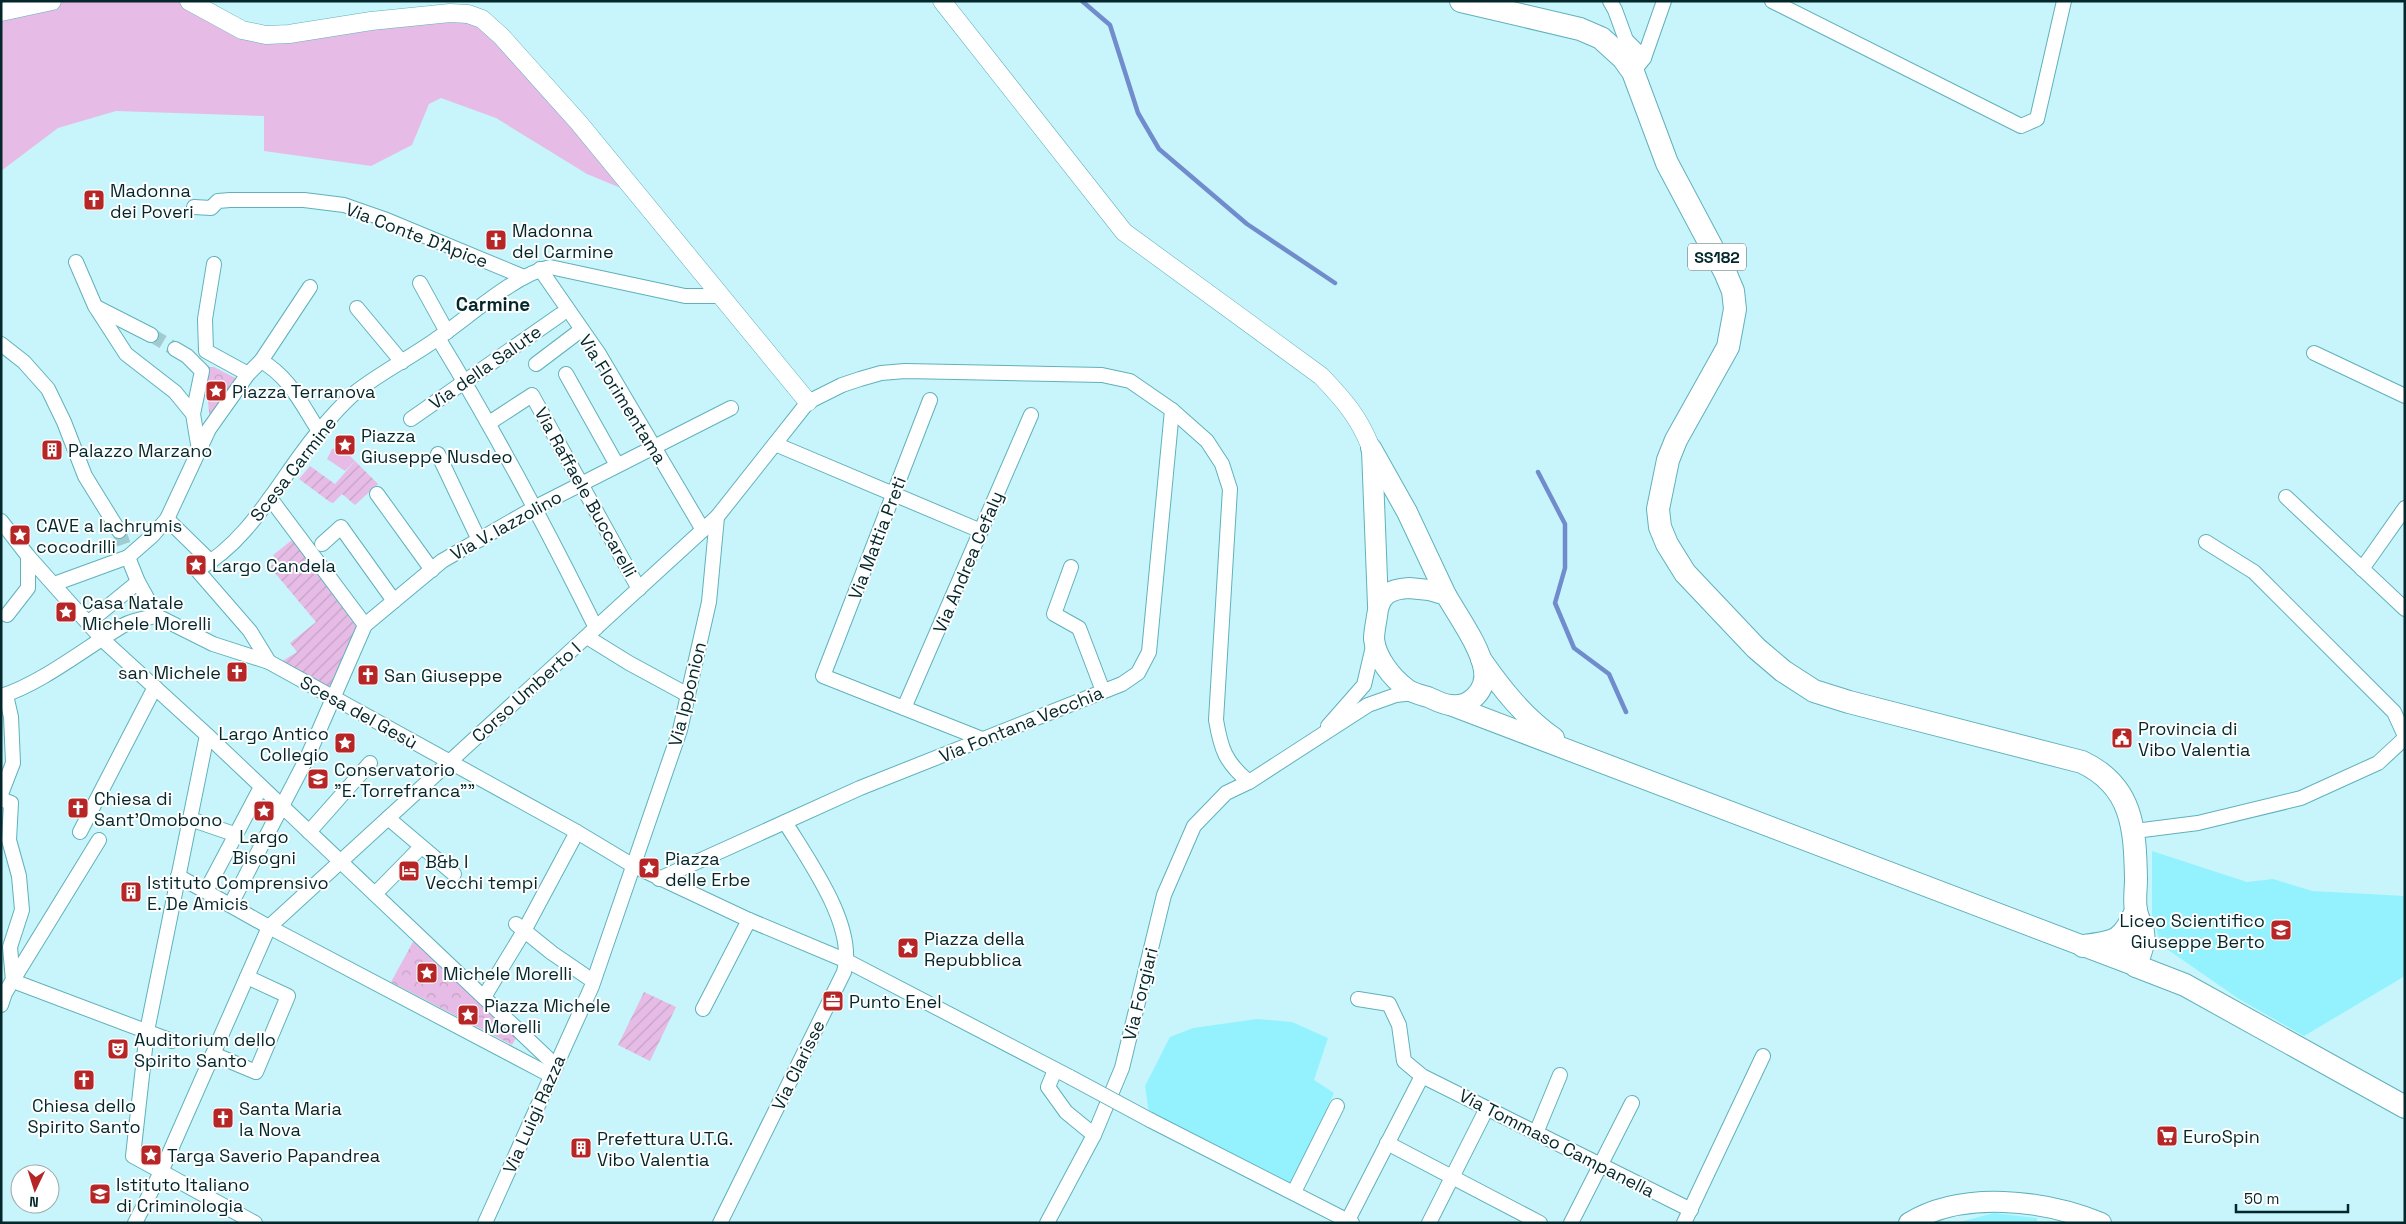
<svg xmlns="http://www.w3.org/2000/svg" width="2406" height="1224" viewBox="0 0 2406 1224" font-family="'Space Grotesk',sans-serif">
<defs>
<pattern id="park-crowns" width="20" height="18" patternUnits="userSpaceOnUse" patternTransform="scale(1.25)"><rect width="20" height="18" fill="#e6bce6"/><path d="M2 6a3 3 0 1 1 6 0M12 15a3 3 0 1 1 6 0" fill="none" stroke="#c4a2c5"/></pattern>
<pattern id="garden-furrows" width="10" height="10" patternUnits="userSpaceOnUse" patternTransform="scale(1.25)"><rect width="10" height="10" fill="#e6bce6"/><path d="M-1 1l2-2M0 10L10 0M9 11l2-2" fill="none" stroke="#c4a2c5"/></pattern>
</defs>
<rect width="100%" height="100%" fill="#c7f5fb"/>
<g fill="#94f2fe">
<polygon points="2152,851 2247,882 2273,879 2312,891 2405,896 2405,976 2304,1036 2239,999 2161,945 2152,915"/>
<polygon points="1257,1019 1292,1022 1328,1038 1314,1080 1334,1093 1288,1189 1150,1120 1145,1086 1170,1037 1193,1028"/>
<polygon points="1994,1213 2037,1218 2037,1223 1956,1223"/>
</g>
<g fill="#e6bce6">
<polygon points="52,1 189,1 242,30 482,19 640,196 587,174 496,118 441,98 429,104 412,145 371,166 264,151 264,116 116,111 58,128 1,171 1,12"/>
<polygon points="341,447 355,461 345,471 327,459 332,449"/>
</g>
<g fill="url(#park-crowns)">
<polygon points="204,367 214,367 239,380 210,420"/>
<polygon points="414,940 516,1038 512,1045 391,982"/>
</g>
<g fill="url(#garden-furrows)">
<polygon points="355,461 378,484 355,505 342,494 333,503 330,502 299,479 310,466 335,484"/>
<polygon points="292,540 358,629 332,691 279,663 297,652 290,643 316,622 270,567 277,561 273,555"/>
<polygon points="644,992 676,1007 650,1061 618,1045"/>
</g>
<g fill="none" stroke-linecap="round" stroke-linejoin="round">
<g stroke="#718ccc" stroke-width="4.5">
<polyline points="1082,1 1110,25 1138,113 1159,149 1247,224 1335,283"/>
<polyline points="1538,472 1565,524 1565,568 1555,603 1574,648 1609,674 1626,712"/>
</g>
<g stroke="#a0ccd1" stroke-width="14" stroke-dasharray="14 7" stroke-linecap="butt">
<polyline points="151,335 175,349"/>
<polyline points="119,531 128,557"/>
</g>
<g stroke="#60b1bb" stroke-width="16">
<g id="minor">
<polyline points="1610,1 1615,10 1626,40 1644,58"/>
<polyline points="1772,1 2021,126 2037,119 2064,1"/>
<polyline points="1633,72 1644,58 1664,1"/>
<polyline points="194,207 211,208 218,201 230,200 304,200 344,205 384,219 524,277"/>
<polyline points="76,262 95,306 126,354 175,392 193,414 199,450"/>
<polyline points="214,264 205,319 206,351 248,374"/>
<polyline points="540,269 599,354 703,530"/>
<polyline points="420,283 447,332"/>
<polyline points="96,307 151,335"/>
<polyline points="357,308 402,362"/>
<path d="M 438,338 C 496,433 547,529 596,628"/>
<polyline points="1,344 24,362 48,389 64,422 85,476 119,531"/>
<polyline points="175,349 187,356 202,371 193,414"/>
<polyline points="2314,353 2405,396"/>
<path d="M 261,361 C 289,376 302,405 319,431"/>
<polyline points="536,364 581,330"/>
<polyline points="566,374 617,465"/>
<polyline points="930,400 823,676 982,739"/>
<polyline points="411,419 560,315"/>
<polyline points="489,423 532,395 639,589"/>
<polyline points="775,444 981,531"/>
<polyline points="438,454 479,540"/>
<polyline points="377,494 432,570"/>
<polyline points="2286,497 2405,609"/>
<polyline points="270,498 365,625"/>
<polyline points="167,519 211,562"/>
<polyline points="1,521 28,556 103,640 207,735 555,1065"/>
<polyline points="2206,542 2254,572 2394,712 2405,736"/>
<polyline points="322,544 341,527 394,601"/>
<polyline points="128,557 138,582 157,616 213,644 269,662 577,832 632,865 749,920 847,961 1070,1077"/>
<polyline points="1071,567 1054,614 1079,628 1103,691"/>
<polyline points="2362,569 2405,508"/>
<polyline points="54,584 128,557 152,536 167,519 209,429 248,374 261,361 310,287"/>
<polyline points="7,615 28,588 28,556"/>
<polyline points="89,622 138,582"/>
<polyline points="587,637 629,663 688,695"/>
<path d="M 269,662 L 250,631 L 197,570 C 252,540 280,477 319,431 C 330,418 343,403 356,392 C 381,372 412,357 438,338 C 469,317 514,275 550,267 L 685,296 L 721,296"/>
<path d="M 1,696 C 41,684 88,646 124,625 C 133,620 147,618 157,616"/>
<polyline points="904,708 1031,415"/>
<polyline points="1328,726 1364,685 1374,642"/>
<polyline points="207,735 147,1031 133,1156 255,1223"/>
<polyline points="1,794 13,763 11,717 6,695"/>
<polyline points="1,799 11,803 9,840 19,876 22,910 10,947 13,981"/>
<polyline points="388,818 454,874"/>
<polyline points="190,819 234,834"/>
<polyline points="2135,831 2198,823 2301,798 2378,763 2405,738"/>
<polyline points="80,832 155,687"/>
<polyline points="309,832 370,763"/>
<polyline points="178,876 269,927 550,1075"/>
<polyline points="659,879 860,788 1122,684 1138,673 1149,652 1172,410"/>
<polyline points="206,891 261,787"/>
<polyline points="375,894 421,847"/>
<polyline points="231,904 307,758 365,625 442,561 536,507 731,408"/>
<polyline points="516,924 552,953 593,981"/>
<polyline points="13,981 172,1041"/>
<polyline points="484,997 524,931 577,832"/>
<polyline points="1358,999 1389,1004 1399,1025 1404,1061 1422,1076 1691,1210"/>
<polyline points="1,1005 5,993 99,840"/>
<polyline points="703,1009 749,920"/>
<polyline points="213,1054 256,1072 288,996 247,977"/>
<polyline points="1055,1070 1048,1087 1066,1112 1094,1135"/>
<polyline points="1150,1120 1352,1223"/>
<polyline points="1536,1133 1560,1075"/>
<polyline points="1387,1143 1540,1223"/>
<polyline points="1294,1192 1337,1106"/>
<polyline points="1348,1220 1422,1076"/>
<path d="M 135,1223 L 161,1172 L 269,927 L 717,517 L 808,402 L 842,385 L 860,379 L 881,373 L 905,371 L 1102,375 L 1130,381 L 1172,410 L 1207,441 L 1222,464 L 1230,489 L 1216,720 C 1221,749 1225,762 1249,782"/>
<polyline points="485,1223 592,986 680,730 709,602 717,517"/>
<path d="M 720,1223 L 844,972 C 857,926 808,860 785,822"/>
<polyline points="1047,1223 1094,1135 1122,1068 1164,895 1194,826 1226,793 1249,782 1368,705 1396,695 1414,693"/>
<polyline points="1429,1223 1487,1108"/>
<polyline points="1571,1223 1632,1103"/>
<polyline points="1684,1223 1763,1056"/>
</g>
</g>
<g stroke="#60b1bb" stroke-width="19">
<g id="tertiary">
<polyline points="189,1 242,30 266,35 289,34 371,21 450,13 468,14 482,19 501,36 579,123 808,402"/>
<path d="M 942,1 L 1124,232 L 1321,376 C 1344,400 1359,417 1371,448"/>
<polyline points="1,12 52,1"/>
</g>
</g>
<g stroke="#60b1bb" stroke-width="22">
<g id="secondary">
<polyline points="1371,448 1407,512 1446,595"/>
<polyline points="1372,450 1378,605"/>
<path d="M 1409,588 L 1429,590 L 1446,595 C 1458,616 1480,646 1484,670 C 1487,690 1470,708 1450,705 C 1442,704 1435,700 1428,697 C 1421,695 1412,693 1407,689 C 1392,678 1376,658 1374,639 C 1374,632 1376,623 1377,616 C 1379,595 1389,589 1409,588 Z"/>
<path d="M 1481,659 C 1502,689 1523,716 1554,738"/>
<polyline points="1450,705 2136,966"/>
<path d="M 1909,1223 C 1963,1190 2044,1200 2101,1223"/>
</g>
</g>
<g stroke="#60b1bb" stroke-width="24">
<g id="primary">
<path d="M 1461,1 L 1580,29 L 1601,38 L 1623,58 L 1633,72 L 1667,163 L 1725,272 L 1733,291 L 1735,309 L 1728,347 L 1676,440 L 1668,460 L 1658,509 L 1660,527 L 1667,544 L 1685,573 L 1756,648 L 1783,671 L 1814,691 L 1849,702 L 2082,762 C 2133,786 2135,829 2136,879 C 2136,889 2134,901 2136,910 C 2137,918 2142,925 2143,932 C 2145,944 2139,955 2136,966"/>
<path d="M 2083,946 C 2115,942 2122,942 2136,911"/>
<polyline points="2129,953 2136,966 2185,985 2405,1107"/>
</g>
</g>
<use href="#minor" stroke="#fff" stroke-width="14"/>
<use href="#tertiary" stroke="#fff" stroke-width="18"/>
<use href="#secondary" stroke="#fff" stroke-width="20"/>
<use href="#primary" stroke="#fff" stroke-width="22"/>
<g stroke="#60b1bb" stroke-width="16" stroke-linecap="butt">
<polyline id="minor-bridge" points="1070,1077 1150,1120"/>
</g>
<use href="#minor-bridge" stroke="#fff" stroke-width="14"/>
</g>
<defs>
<g id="church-square" transform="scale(1.125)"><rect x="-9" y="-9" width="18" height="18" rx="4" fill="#b62627" stroke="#fff"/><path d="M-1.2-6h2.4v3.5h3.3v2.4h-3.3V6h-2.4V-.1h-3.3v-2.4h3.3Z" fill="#fff"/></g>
<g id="sight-square" transform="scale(1.125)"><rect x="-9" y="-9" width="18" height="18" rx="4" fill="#b62627" stroke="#fff"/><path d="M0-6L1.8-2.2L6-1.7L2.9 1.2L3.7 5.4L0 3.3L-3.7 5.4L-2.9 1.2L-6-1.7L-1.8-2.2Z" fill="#fff"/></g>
<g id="building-square" transform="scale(1.125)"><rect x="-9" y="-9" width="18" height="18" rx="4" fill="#b62627" stroke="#fff"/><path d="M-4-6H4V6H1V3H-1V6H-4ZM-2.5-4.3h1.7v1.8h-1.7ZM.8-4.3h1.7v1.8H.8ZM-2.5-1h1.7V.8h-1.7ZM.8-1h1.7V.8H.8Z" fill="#fff"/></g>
<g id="civic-square" transform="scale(1.125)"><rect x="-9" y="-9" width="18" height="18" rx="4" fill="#b62627" stroke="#fff"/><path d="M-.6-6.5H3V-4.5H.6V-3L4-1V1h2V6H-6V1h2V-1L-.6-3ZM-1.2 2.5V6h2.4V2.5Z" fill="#fff"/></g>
<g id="university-square" transform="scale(1.125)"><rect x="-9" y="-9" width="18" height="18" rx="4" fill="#b62627" stroke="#fff"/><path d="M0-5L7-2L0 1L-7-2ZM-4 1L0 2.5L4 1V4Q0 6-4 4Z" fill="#fff"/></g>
<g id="hotel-square" transform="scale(1.125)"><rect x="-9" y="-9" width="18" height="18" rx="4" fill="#b62627" stroke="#fff"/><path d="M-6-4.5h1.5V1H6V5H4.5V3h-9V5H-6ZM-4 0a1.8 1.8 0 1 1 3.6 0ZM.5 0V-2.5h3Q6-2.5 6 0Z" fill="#fff"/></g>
<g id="school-square" transform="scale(1.125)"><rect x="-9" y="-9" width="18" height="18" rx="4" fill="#b62627" stroke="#fff"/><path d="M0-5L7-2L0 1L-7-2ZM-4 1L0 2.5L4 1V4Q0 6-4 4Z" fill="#fff"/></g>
<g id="office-square" transform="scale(1.125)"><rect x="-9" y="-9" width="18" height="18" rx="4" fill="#b62627" stroke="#fff"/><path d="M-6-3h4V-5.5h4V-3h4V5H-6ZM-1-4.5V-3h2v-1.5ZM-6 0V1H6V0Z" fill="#fff"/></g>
<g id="theatre-square" transform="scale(1.125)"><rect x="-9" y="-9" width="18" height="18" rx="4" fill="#b62627" stroke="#fff"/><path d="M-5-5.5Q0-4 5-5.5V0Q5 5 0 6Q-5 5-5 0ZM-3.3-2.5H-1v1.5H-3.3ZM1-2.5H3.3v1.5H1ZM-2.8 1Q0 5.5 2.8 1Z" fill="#fff"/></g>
<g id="supermarket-square" transform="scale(1.125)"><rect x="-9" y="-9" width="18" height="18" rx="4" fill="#b62627" stroke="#fff"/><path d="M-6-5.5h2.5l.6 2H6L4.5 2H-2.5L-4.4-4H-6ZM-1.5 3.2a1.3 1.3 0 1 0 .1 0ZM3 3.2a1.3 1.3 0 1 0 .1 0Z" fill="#fff"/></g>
</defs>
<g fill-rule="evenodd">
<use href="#church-square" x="94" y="200"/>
<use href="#church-square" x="496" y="240"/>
<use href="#sight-square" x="216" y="391"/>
<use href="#sight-square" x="345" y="445"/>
<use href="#building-square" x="52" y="450"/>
<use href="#sight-square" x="20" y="535"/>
<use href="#sight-square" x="196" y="565"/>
<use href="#sight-square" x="66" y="612"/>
<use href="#church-square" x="237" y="672"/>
<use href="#church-square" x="368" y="675"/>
<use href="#civic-square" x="2122" y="738"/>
<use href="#sight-square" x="345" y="743"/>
<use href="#university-square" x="318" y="779"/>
<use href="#church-square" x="78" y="808"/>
<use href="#sight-square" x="264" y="811"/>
<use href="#sight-square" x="649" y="868"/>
<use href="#hotel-square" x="409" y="871"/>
<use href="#building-square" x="131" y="892"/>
<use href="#school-square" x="2281" y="930"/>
<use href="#sight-square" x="908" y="948"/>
<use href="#sight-square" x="427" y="973"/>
<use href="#office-square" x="833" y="1001"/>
<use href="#sight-square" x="468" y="1015"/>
<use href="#theatre-square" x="118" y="1049"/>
<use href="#church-square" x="84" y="1080"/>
<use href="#church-square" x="223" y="1118"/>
<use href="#supermarket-square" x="2167" y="1136"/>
<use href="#building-square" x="581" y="1148"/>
<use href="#sight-square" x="151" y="1155"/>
<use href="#university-square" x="100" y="1194"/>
</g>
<g text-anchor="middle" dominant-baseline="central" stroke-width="4" stroke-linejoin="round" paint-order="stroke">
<rect fill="#fff" stroke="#4f686b" stroke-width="1" x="1688" y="243.5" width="58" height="27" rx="4"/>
<g font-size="16" font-weight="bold" fill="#03272b">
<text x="1717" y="257">SS182</text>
</g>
<g font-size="18" fill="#03272b" stroke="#fff" text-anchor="start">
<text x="110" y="190">Madonna<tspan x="110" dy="21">dei Poveri</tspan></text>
<text x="512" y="230">Madonna<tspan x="512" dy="21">del Carmine</tspan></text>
<text x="232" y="391">Piazza Terranova</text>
<text x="361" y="435">Piazza<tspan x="361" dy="21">Giuseppe Nusdeo</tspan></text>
<text x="68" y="450">Palazzo Marzano</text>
<text x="36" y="525">CAVE a lachrymis<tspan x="36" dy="21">cocodrilli</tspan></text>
<text x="212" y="565">Largo Candela</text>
<text x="82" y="602">Casa Natale<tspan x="82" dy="21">Michele Morelli</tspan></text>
<text x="221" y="672" text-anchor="end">san Michele</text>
<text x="384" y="675">San Giuseppe</text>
<text x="2138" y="728">Provincia di<tspan x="2138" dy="21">Vibo Valentia</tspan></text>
<text x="329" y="733" text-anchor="end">Largo Antico<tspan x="329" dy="21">Collegio</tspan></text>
<text x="334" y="769">Conservatorio<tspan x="334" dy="21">"E. Torrefranca""</tspan></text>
<text x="94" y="798">Chiesa di<tspan x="94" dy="21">Sant'Omobono</tspan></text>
<text x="264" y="836" text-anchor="middle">Largo<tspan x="264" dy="21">Bisogni</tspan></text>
<text x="665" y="858">Piazza<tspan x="665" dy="21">delle Erbe</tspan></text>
<text x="425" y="861">B&amp;b I<tspan x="425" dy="21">Vecchi tempi</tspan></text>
<text x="147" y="882">Istituto Comprensivo<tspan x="147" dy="21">E. De Amicis</tspan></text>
<text x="2265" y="920" text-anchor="end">Liceo Scientifico<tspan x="2265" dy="21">Giuseppe Berto</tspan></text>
<text x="924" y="938">Piazza della<tspan x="924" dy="21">Repubblica</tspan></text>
<text x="443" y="973">Michele Morelli</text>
<text x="849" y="1001">Punto Enel</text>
<text x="484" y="1005">Piazza Michele<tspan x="484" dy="21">Morelli</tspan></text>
<text x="134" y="1039">Auditorium dello<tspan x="134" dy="21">Spirito Santo</tspan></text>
<text x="84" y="1105" text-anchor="middle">Chiesa dello<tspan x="84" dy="21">Spirito Santo</tspan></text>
<text x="239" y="1108">Santa Maria<tspan x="239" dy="21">la Nova</tspan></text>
<text x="2183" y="1136">EuroSpin</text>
<text x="597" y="1138">Prefettura U.T.G.<tspan x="597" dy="21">Vibo Valentia</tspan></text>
<text x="167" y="1155">Targa Saverio Papandrea</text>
<text x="116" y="1184">Istituto Italiano<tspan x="116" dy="21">di Criminologia</tspan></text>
</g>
<g font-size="18" fill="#03272b" stroke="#fff">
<text transform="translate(417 235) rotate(21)">Via Conte D'Apice</text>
<text transform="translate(485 367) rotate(-35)">Via della Salute</text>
<text transform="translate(623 399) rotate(58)">Via Florimentama</text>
<text transform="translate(293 469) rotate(-52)">Scesa Carmine</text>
<text transform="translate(586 492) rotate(61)">Via Raffaele Buccarelli</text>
<text transform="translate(506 525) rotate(-29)">Via V. Iazzolino</text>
<text transform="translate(877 538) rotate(-69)">Via Mattia Preti</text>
<text transform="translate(968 562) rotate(-67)">Via Andrea Cefaly</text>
<text transform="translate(526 692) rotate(-42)">Corso Umberto I</text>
<text transform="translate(687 694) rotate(-76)">Via Ipponion</text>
<text transform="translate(359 712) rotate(29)">Scesa del Gesù</text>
<text transform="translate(1021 724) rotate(-22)">Via Fontana Vecchia</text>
<text transform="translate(1140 994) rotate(-76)">Via Forgiari</text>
<text transform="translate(798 1065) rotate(-64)">Via Clarisse</text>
<text transform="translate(534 1114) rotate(-66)">Via Luigi Razza</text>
<text transform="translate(1557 1143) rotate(27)">Via Tommaso Campanella</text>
</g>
<g font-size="19" font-weight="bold" fill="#03272b" stroke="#fff">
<text x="493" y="304">Carmine</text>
</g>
</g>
<rect width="2406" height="1224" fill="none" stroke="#03272b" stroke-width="5"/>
<g transform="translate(35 1189) rotate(184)"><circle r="24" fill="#ffffff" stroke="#9aa9aa"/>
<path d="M0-4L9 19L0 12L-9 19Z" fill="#b62627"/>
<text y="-8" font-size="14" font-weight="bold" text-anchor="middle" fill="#03272b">N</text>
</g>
<path d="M2236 1204v8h112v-8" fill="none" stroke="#03272b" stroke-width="2.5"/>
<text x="2244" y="1204" font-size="15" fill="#03272b" stroke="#ffffff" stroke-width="4" paint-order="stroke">50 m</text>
</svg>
